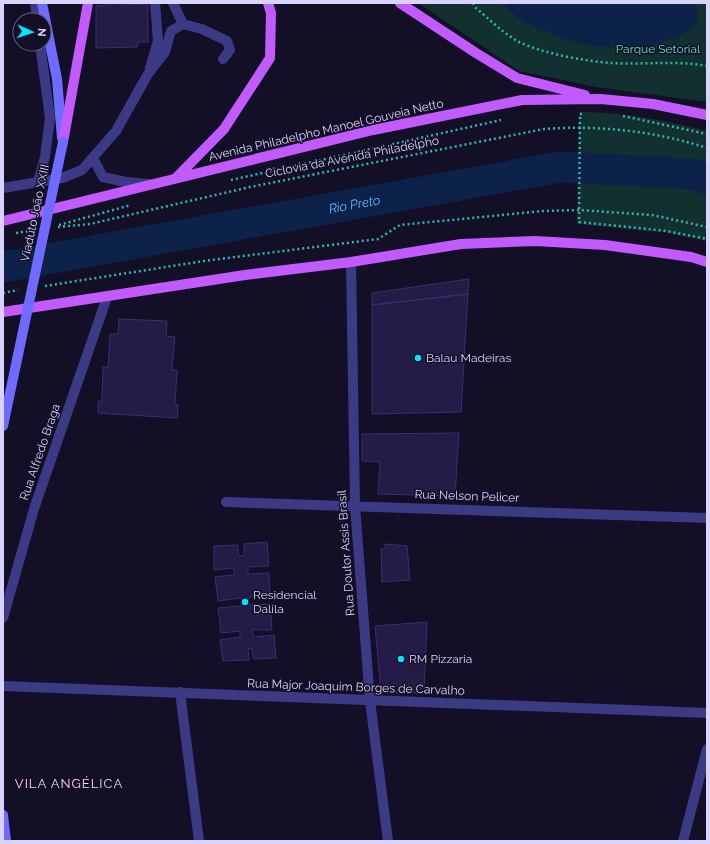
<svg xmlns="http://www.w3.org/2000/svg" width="710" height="844" font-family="Raleway,sans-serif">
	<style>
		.green { fill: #12302f }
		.water { fill: #0c2248 }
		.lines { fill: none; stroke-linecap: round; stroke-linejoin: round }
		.river { stroke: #0c2248; stroke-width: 31 }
		.building { fill: #241b47; stroke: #3b2d73 }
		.path { stroke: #2fb8b0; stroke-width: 2.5; stroke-dasharray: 2 3; stroke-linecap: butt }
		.service { stroke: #3d3a85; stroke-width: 10 }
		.minor { stroke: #3d3a85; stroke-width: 10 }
		.tertiary { stroke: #3d3a85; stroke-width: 10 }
		.secondary { stroke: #6f6bff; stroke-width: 10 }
		.primary { stroke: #c25bff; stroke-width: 10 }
		.secondary-bridge { stroke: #6f6bff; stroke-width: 10 }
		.poi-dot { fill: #00e5ff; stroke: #130f26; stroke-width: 1.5 }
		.labels { text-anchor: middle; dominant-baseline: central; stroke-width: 3; stroke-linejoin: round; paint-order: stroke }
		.park-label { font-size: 12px; fill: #5fe0c0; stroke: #130f26 }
		.street-label { font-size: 12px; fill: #d9d4ff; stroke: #130f26 }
		.poi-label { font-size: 12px; fill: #d9d4ff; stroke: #130f26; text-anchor: start }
		.water-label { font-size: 13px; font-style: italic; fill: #62b6ff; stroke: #130f26 }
		.neighbourhood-label { font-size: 13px; letter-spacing: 1px; fill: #ffd6f0; stroke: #130f26 }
	</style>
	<rect width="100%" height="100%" fill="#130f26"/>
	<path class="green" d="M 418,3 L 707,3 L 707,102 L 596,87 L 519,71 Z
		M 579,112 C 623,112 665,120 707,131 L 707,241 L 667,233 L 577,224 Z"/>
	<path class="water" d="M 501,3 L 692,3 L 697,9 L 697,23 L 685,33 L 653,46 L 597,47 L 564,39 L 522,21 Z"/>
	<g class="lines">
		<path class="river" id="s1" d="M 3,267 L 560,167 L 694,174 L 707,179"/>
	</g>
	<path class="building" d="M 109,3 L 148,5 L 148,42 L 138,42 L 137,47 L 96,48 L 96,6 L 109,5 Z
		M 469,279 L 468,294 L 372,305 L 372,293 Z
		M 468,294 L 461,412 L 372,414 L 372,305 Z
		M 119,319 L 167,321 L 166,336 L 175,337 L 172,370 L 177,370 L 175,404 L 178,405 L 177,418 L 98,413 L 98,401 L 102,401 L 103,367 L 108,367 L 110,334 L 118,334 Z
		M 459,433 L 455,496 L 378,494 L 380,462 L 362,461 L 362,434 Z
		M 267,542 L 269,566 L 248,567 L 248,574 L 269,573 L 270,596 L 249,597 L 249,605 L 270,604 L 272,630 L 252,630 L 254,637 L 274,635 L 276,658 L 254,659 L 251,648 L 248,649 L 249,660 L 223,661 L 220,640 L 240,637 L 240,631 L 221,633 L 218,608 L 242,606 L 241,598 L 218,601 L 215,577 L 234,575 L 234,568 L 214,570 L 214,546 L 238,545 L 238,555 L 244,556 L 244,544 Z
		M 385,544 L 407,546 L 410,580 L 382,582 L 381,549 L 385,548 Z
		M 427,622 L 424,693 L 381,693 L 375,626 Z"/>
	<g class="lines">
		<path class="path" d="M 473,3 L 476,8 C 489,19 504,34 519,42 C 545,54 584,61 612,63 C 644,65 675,60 707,66
			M 582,114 L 580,114 L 579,222 L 667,231 L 707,239
			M 623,116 L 707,134
			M 231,180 L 501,120
			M 59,225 L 131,205
			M 58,227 L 90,224 L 250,187 L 544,129 C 599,125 655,131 707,148
			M 16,233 L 31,231
			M 45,286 L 204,261 L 378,239 L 400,225 L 543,211 L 579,210 L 652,215 L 707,227
			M 3,293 L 18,290"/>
		<path class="service" d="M 183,24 L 202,29 L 227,41 L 230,50 L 223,59
			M 150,68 L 158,41 L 155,3
			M 93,158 L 103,177 L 126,182 L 149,184
			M 3,188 L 62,178 L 82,170 L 116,131 L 148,74 L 165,52 L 171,31 L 183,24 L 173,3"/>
		<path class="minor" d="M 35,3 L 37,20
			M 38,182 L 45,157 L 50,118 L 40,44
			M 351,262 L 355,506 L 370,701 L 388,841
			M 226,502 L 707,518
			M 3,686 L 707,713
			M 180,692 L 199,841
			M 683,841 L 707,749"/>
		<path class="tertiary" d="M 3,618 L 34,509 L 107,297"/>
		<path class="secondary" d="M 42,3 L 57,79 L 62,138
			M 3,815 L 6,841"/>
		<path class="primary" d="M 400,3 L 476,53 L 517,78 L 585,95
			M 63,142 L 88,3
			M 175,179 L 224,129 L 270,58 L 271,13 L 268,3
			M 3,221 L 373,130 L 522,100 L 601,99 L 653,104 L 707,115
			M 3,312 L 245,275 L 351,262 L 461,244 L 535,241 L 605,245 L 691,257 L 707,262"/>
		<path class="secondary-bridge" d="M 3,426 L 63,142"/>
	</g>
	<g class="poi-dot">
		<circle cx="418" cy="358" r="4"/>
		<circle cx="245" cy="602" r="4"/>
		<circle cx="401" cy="659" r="4"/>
	</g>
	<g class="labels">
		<g class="park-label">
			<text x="658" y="49">Parque Setorial</text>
		</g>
		<g class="street-label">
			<text transform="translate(326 130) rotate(-13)">Avenida Philadelpho Manoel Gouveia Netto</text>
			<text transform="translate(352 157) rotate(-11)">Ciclovia da Avenida Philadelpho</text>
			<text transform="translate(35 213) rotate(-78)">Viaduto João XXIII</text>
			<text transform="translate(40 452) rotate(-71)">Rua Alfredo Braga</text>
			<text transform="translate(467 496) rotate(2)">Rua Nelson Pelicer</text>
			<text transform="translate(346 553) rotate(-94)">Rua Doutor Assis Brasil</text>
			<text transform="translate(356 687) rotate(2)">Rua Major Joaquim Borges de Carvalho</text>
		</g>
		<g class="poi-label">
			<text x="426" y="358">Balau Madeiras</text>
			<text x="253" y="595">Residencial<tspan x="253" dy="14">Dalila</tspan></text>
			<text x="409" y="659">RM Pizzaria</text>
		</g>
		<g class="water-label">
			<text stroke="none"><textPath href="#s1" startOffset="357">Rio Preto</textPath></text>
		</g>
		<g class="neighbourhood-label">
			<text x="69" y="783">VILA ANGÉLICA</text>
		</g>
	</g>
	<rect width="710" height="844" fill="none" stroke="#d9d4ff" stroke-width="8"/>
	<g transform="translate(32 32) rotate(93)"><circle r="19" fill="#130f26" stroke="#625e7d"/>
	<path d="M0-3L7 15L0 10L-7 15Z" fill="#00e5ff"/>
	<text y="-6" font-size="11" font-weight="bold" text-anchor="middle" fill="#d9d4ff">N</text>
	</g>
</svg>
